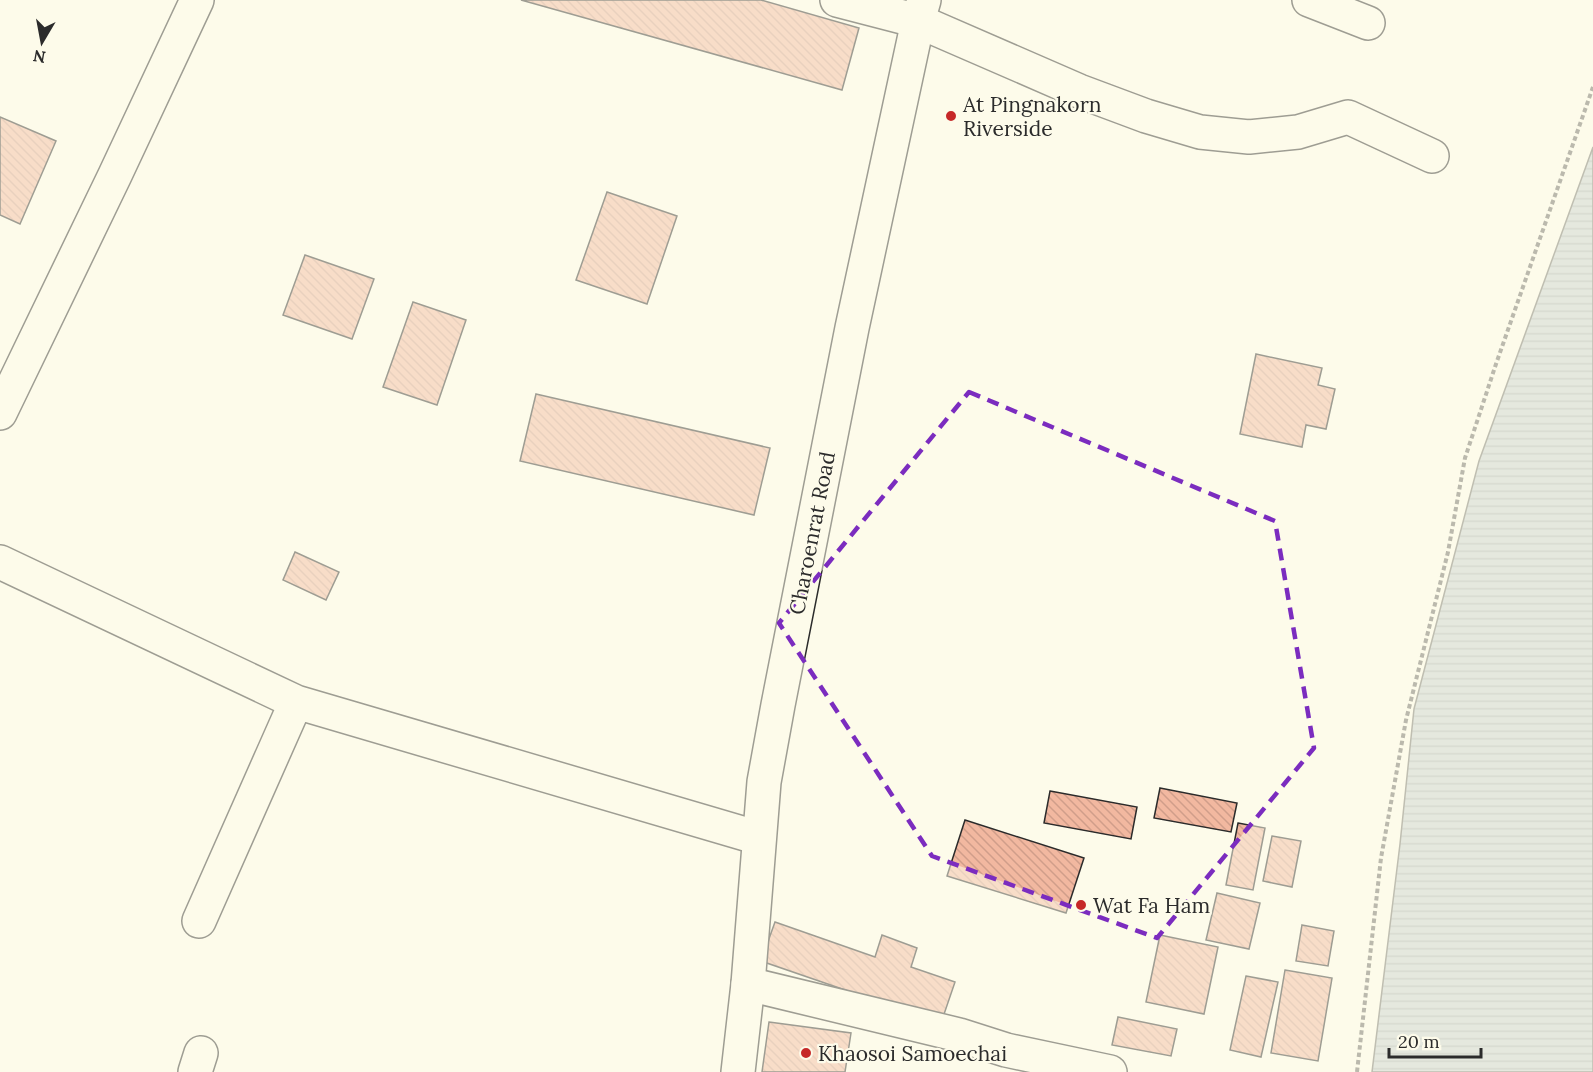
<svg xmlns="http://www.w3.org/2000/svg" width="1593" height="1072" font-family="Lora,serif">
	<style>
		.water { fill: url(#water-rules); stroke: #74746e; stroke-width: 1.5 }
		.building { fill: url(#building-back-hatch); stroke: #2b2b2b; stroke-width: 1.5 }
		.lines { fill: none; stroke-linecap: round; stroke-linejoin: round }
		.minor-casing { stroke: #2b2b2b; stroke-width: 36 }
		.major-casing { stroke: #2b2b2b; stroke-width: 36 }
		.path { stroke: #6a6964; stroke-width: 4; stroke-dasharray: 4.5 3; stroke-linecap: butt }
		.minor { stroke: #fdfbea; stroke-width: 33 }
		.major { stroke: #fdfbea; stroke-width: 33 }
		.marked { fill: none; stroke: #7b2cbf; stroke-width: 4.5; stroke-dasharray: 12 8; stroke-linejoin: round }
		.poi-dot { fill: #c62828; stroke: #fdfbea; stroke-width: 2 }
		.labels { text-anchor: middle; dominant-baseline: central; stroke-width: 4.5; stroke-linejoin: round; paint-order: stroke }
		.poi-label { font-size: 21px; fill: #2b2b2b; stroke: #fdfbea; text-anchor: start }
		.street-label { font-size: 21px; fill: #2b2b2b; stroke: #fdfbea }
	</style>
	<defs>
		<pattern id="water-rules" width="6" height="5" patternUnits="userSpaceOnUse" patternTransform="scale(1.5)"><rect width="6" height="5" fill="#c7d0d0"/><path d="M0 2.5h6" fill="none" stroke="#abb3b3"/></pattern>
		<pattern id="building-back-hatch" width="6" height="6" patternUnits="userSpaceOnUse" patternTransform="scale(1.5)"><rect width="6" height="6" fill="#f2b8a0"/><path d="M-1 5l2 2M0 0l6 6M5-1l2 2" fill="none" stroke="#d09e8a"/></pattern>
	</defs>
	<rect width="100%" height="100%" fill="#fdfbea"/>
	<path class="water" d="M 1593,147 L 1593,1072 L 1372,1072 L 1400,844 L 1414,709 L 1479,461 Z"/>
	<path class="building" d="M 521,0 L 761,0 L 859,28 L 842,90 Z
		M 0,117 L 56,141 L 20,224 L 0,215 Z
		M 607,192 L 677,216 L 647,304 L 576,280 Z
		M 305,255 L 374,279 L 352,339 L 283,315 Z
		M 413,302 L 466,320 L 437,405 L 383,387 Z
		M 1256,354 L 1322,368 L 1318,385 L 1335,389 L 1326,429 L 1306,425 L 1302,447 L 1240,434 Z
		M 536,394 L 770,448 L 754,515 L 520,461 Z
		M 295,552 L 339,572 L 326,600 L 283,580 Z
		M 1160,788 L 1237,803 L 1231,832 L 1154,818 Z
		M 1050,791 L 1137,807 L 1131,839 L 1044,823 Z
		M 965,820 L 1084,858 L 1066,913 L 947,876 Z
		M 1238,823 L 1265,828 L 1253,890 L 1226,885 Z
		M 1272,836 L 1301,841 L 1292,887 L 1263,881 Z
		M 1217,893 L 1260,903 L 1249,949 L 1206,940 Z
		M 775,922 L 875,957 L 882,935 L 917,948 L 911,967 L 955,982 L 941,1023 L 761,961 Z
		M 1302,925 L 1334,931 L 1328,966 L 1296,961 Z
		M 1160,935 L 1218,947 L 1204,1014 L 1146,1002 Z
		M 1285,970 L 1332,978 L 1318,1061 L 1271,1053 Z
		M 1246,976 L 1278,982 L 1261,1057 L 1230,1050 Z
		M 1118,1017 L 1177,1029 L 1171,1056 L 1112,1045 Z
		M 769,1022 L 851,1033 L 845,1072 L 762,1072 Z"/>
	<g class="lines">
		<defs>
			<path id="minor" d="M 837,0 L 918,21 L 1079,91 L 1146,116 L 1200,132 L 1249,137 L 1298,132 L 1348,117 L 1432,156
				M 1309,0 L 1368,23
				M 0,413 L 115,175 L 197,0
				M 0,562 L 296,702 L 759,838
				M 199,921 L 296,702
				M 748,984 L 959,1035 L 1006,1050 L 1110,1072
				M 195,1072 L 201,1053"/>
			<path id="major" d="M 738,1072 L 748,984 L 764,782 L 778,705 L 852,328 L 918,21 L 924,0"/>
		</defs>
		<use href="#minor" class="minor-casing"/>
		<use href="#major" class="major-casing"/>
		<path class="path" d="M 1357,1072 L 1381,858 L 1406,720 L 1448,552 L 1465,458 L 1496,364 L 1593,87"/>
		<use href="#minor" class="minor"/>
		<use href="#major" class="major"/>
	</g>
	<path d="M0 0H1593V1072H0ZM 969,392 L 1275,521 L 1314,748 L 1157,938 L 932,856 L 779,623 Z" fill="#fdfbea" fill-opacity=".55" fill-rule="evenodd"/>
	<path class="marked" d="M 969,392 L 1275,521 L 1314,748 L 1157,938 L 932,856 L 779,623 Z"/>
	<g class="poi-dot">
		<circle cx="951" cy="116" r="6"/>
		<circle cx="1081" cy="905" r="6"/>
		<circle cx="806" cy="1053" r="6"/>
	</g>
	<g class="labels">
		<g class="poi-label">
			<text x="963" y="104">At Pingnakorn<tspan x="963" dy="24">Riverside</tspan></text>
			<text x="1093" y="905">Wat Fa Ham</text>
			<text x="818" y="1053">Khaosoi Samoechai</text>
		</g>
		<g class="street-label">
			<text transform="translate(812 533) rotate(-79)">Charoenrat Road</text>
		</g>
	</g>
	<g transform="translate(42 42) rotate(190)" stroke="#fdfbea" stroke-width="4.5" paint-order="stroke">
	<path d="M0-4.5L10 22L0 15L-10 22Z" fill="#2b2b2b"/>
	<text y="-9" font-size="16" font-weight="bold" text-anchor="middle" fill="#2b2b2b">N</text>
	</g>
	<path d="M1389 1048v9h92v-9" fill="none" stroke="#2b2b2b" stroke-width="3"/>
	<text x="1398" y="1048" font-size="18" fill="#2b2b2b" stroke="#fdfbea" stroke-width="4.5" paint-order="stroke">20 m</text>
</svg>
